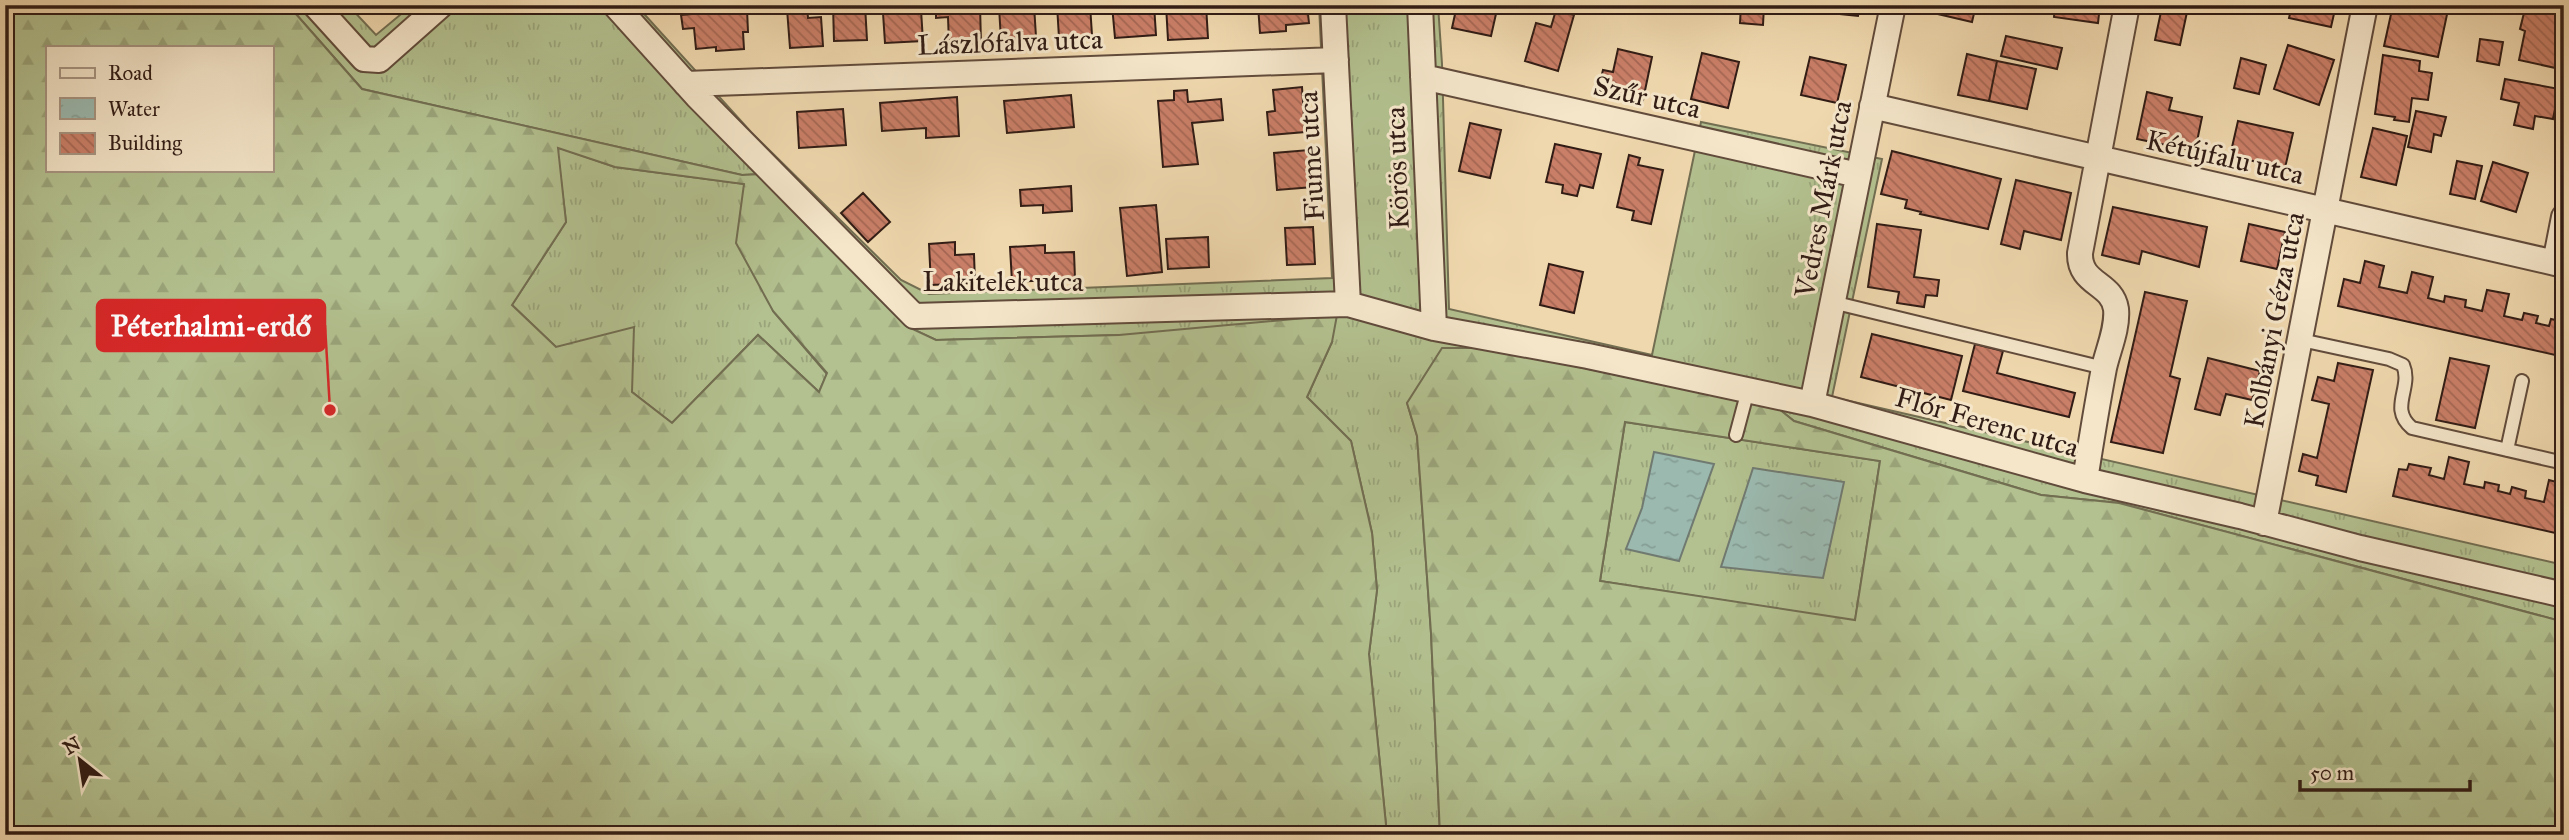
<svg xmlns="http://www.w3.org/2000/svg" width="2569" height="840" font-family="'IM FELL Great Primer',serif">
	<style>
		.grass { fill: url(#grass-tufts); stroke: #726e52; stroke-width: 2 }
		.forest { fill: url(#forest-firs); stroke: #726e52; stroke-width: 2; fill-rule: evenodd }
		.water { fill: url(#water-ripples); stroke: #717a71; stroke-width: 2 }
		.building { fill: url(#building-back-hatch); stroke: #311c15; stroke-width: 2 }
		.lines { fill: none; stroke-linecap: round; stroke-linejoin: round }
		.lane-casing { stroke: #614b3b; stroke-width: 16 }
		.street-casing { stroke: #614b3b; stroke-width: 28 }
		.lane { stroke: #f5e6ca; stroke-width: 12 }
		.street { stroke: #f5e6ca; stroke-width: 24 }
		.labels { text-anchor: middle; dominant-baseline: central; stroke-width: 6; stroke-linejoin: round; paint-order: stroke }
		.street-label { font-size: 28px; fill: #311c15; stroke: #f5e6ca }
		.leader { fill: none; stroke: #d62828; stroke-width: 2.5 }
		.callout-dot { fill: #d62828; stroke: #f5e6ca; stroke-width: 2.5 }
		.callout { fill: #d62828; stroke: #d62828; stroke-width: 2.5 }
		.callout-label { font-size: 30px; text-anchor: middle; font-weight: bold; fill: #fff }
	</style>
	<defs>
		<pattern id="grass-tufts" width="24" height="20" patternUnits="userSpaceOnUse" patternTransform="scale(1.75)"><rect width="24" height="20" fill="#b3c08f"/><path d="M3 7l-1-3M5 7V3M7 7l1-3M15 17l-1-3M17 17v-4M19 17l1-3" fill="none" stroke="#9aa47a"/></pattern>
		<pattern id="forest-firs" width="22" height="20" patternUnits="userSpaceOnUse" patternTransform="scale(1.75)"><rect width="22" height="20" fill="#b3c08f"/><path d="M5 1l3.5 6h-7zM16 11l3.5 6h-7z" fill="#9aa47a"/></pattern>
		<pattern id="water-ripples" width="26" height="14" patternUnits="userSpaceOnUse" patternTransform="scale(1.75)"><rect width="26" height="14" fill="#9bb9af"/><path d="M2 4q2-2 4 0t4 0M15 11q2-2 4 0t4 0" fill="none" stroke="#869e96"/></pattern>
		<pattern id="building-back-hatch" width="6" height="6" patternUnits="userSpaceOnUse" patternTransform="scale(1.75)"><rect width="6" height="6" fill="#ca7f68"/><path d="M-1 5l2 2M0 0l6 6M5-1l2 2" fill="none" stroke="#a56754"/></pattern>
	</defs>
	<rect width="100%" height="100%" fill="#f0d8ae"/>
	<filter id="stains"><feTurbulence type="fractalNoise" baseFrequency=".00286" numOctaves="4"/><feColorMatrix values="0 0 0 0 .2 0 0 0 0 .09 0 0 0 0 .02 0 0 0 .5 -.17"/></filter>
	<radialGradient id="worn" r=".72"><stop offset=".6" stop-color="#630" stop-opacity="0"/><stop offset="1" stop-color="#630" stop-opacity=".3"/></radialGradient>
	<path class="grass" d="M 288,5 L 348,5 L 376,35 L 412,5 L 636,5 L 751,132 L 901,280 L 929,294 L 1332,278 L 1319,5 L 1438,5 L 1442,64 L 1449,309 L 1652,355 L 1701,122 L 1882,159 L 1832,397 L 2564,565 L 2564,622 L 2119,503 L 2041,495 L 1794,421 L 1779,409 L 1489,348 L 1407,403 L 1417,436 L 1431,633 L 1440,835 L 1387,835 L 1369,654 L 1377,590 L 1372,533 L 1351,441 L 1307,397 L 1332,342 L 1119,335 L 936,340 L 906,326 L 762,174 L 742,175 L 362,89 Z
		M 557,147 L 615,167 L 744,184 L 773,311 L 827,374 L 819,392 L 758,335 L 672,423 L 632,392 L 556,347 L 512,305 L 566,222 Z
		M 1625,422 L 1880,461 L 1855,621 L 1600,581 Z"/>
	<path class="forest" d="M 5,5 L 288,5 L 362,89 L 742,175 L 762,174 L 906,326 L 936,340 L 1119,335 L 1337,315 L 1332,342 L 1307,397 L 1351,441 L 1372,533 L 1377,590 L 1369,654 L 1387,835 L 5,835 ZM 47,47 L 271,47 L 271,170 L 47,170 ZM 558,148 L 615,167 L 744,184 L 736,243 L 773,311 L 827,373 L 819,392 L 758,335 L 672,423 L 632,392 L 634,327 L 556,347 L 512,305 L 566,222 Z
		M 1442,348 L 1489,348 L 1779,409 L 1794,421 L 2041,495 L 2119,503 L 2564,622 L 2564,835 L 1440,835 L 1431,633 L 1417,436 L 1407,403 ZM 1625,422 L 1880,461 L 1855,620 L 1600,581 Z"/>
	<path class="water" d="M 1654,452 L 1714,464 L 1679,561 L 1626,549 L 1642,508 Z
		M 1753,468 L 1844,482 L 1823,578 L 1721,567 Z"/>
	<path class="building" d="M 833,5 L 865,5 L 867,40 L 834,41 Z
		M 936,5 L 980,5 L 981,43 L 949,44 L 948,17 L 936,18 Z
		M 1034,5 L 1036,37 L 1001,40 L 999,7 Z
		M 1057,5 L 1090,5 L 1092,35 L 1059,38 Z
		M 1112,5 L 1154,5 L 1156,35 L 1115,38 Z
		M 1166,5 L 1206,5 L 1208,38 L 1168,40 Z
		M 1258,5 L 1307,5 L 1309,23 L 1286,25 L 1286,31 L 1260,33 Z
		M 1457,5 L 1498,5 L 1491,36 L 1452,28 Z
		M 1741,5 L 1772,5 L 1764,6 L 1763,25 L 1740,23 Z
		M 1822,5 L 1860,5 L 1858,16 L 1821,12 Z
		M 1931,5 L 1976,5 L 1972,22 L 1929,12 Z
		M 2055,5 L 2100,5 L 2098,23 L 2054,17 Z
		M 2292,5 L 2336,5 L 2331,27 L 2289,18 Z
		M 2393,5 L 2449,5 L 2438,57 L 2384,46 Z
		M 2526,5 L 2564,13 L 2564,54 L 2560,69 L 2519,60 L 2525,31 L 2520,29 Z
		M 807,7 L 808,18 L 821,17 L 823,46 L 790,48 L 787,9 Z
		M 2162,7 L 2187,12 L 2180,45 L 2155,40 Z
		M 747,9 L 748,32 L 743,32 L 744,49 L 716,51 L 716,47 L 696,49 L 694,28 L 683,29 L 681,15 Z
		M 921,10 L 923,41 L 885,43 L 883,13 Z
		M 1556,10 L 1574,15 L 1558,71 L 1525,61 L 1536,23 L 1551,27 Z
		M 2006,36 L 2062,48 L 2057,69 L 2001,56 Z
		M 2480,39 L 2503,42 L 2499,65 L 2477,61 Z
		M 2288,45 L 2334,60 L 2319,105 L 2274,89 Z
		M 1618,49 L 1652,57 L 1643,100 L 1598,90 L 1603,70 L 1613,72 Z
		M 1702,53 L 1739,62 L 1728,108 L 1691,99 Z
		M 1967,54 L 1997,61 L 1989,101 L 1958,95 Z
		M 2383,55 L 2420,61 L 2419,71 L 2432,73 L 2428,100 L 2412,98 L 2409,122 L 2394,120 L 2395,117 L 2375,114 Z
		M 1810,57 L 1846,65 L 1837,103 L 1801,95 Z
		M 2241,58 L 2266,65 L 2259,94 L 2234,88 Z
		M 1997,61 L 2036,69 L 2027,109 L 1989,101 Z
		M 2505,79 L 2559,89 L 2553,119 L 2535,116 L 2533,129 L 2514,125 L 2519,103 L 2501,99 Z
		M 1302,87 L 1305,132 L 1269,135 L 1267,112 L 1275,111 L 1273,90 Z
		M 1187,90 L 1188,102 L 1221,99 L 1223,120 L 1192,123 L 1198,164 L 1163,167 L 1158,101 L 1174,100 L 1174,91 Z
		M 2147,92 L 2172,98 L 2169,110 L 2202,117 L 2195,151 L 2137,139 Z
		M 1071,95 L 1074,127 L 1007,133 L 1004,101 Z
		M 957,97 L 959,136 L 926,138 L 926,128 L 882,131 L 880,103 Z
		M 843,109 L 846,145 L 799,148 L 797,112 Z
		M 2416,111 L 2446,117 L 2441,136 L 2434,134 L 2431,152 L 2408,147 Z
		M 2238,121 L 2293,133 L 2285,168 L 2230,156 Z
		M 1470,123 L 1501,130 L 1490,178 L 1459,171 Z
		M 2373,128 L 2407,136 L 2396,185 L 2361,177 Z
		M 1555,144 L 1601,154 L 1593,188 L 1580,185 L 1577,196 L 1562,193 L 1563,185 L 1546,182 Z
		M 1309,150 L 1313,187 L 1277,190 L 1274,153 Z
		M 1892,151 L 2001,179 L 1988,229 L 1920,214 L 1921,212 L 1905,208 L 1907,200 L 1881,194 Z
		M 1629,155 L 1640,158 L 1638,165 L 1663,170 L 1651,224 L 1632,220 L 1634,211 L 1617,207 Z
		M 2457,161 L 2482,166 L 2475,199 L 2450,194 Z
		M 2493,162 L 2528,173 L 2516,212 L 2481,201 Z
		M 2016,180 L 2071,193 L 2061,240 L 2024,231 L 2020,249 L 2001,244 Z
		M 1071,186 L 1072,211 L 1043,213 L 1043,205 L 1021,206 L 1020,190 Z
		M 863,193 L 890,222 L 868,242 L 841,213 Z
		M 1156,205 L 1162,272 L 1127,276 L 1120,208 Z
		M 2113,207 L 2207,227 L 2199,267 L 2142,251 L 2139,264 L 2102,255 Z
		M 1877,224 L 1921,230 L 1914,277 L 1939,280 L 1937,296 L 1926,295 L 1924,307 L 1897,303 L 1899,292 L 1868,287 Z
		M 2249,224 L 2285,232 L 2277,269 L 2241,261 Z
		M 1313,227 L 1315,264 L 1287,265 L 1285,228 Z
		M 1208,237 L 1209,267 L 1168,269 L 1166,239 Z
		M 955,242 L 955,255 L 974,254 L 975,283 L 931,285 L 929,244 Z
		M 1045,245 L 1045,253 L 1074,252 L 1075,279 L 1012,282 L 1010,247 Z
		M 2365,261 L 2384,266 L 2379,287 L 2407,293 L 2412,272 L 2433,277 L 2428,298 L 2444,302 L 2445,296 L 2466,300 L 2465,307 L 2482,311 L 2487,290 L 2509,294 L 2504,316 L 2522,320 L 2524,313 L 2538,316 L 2536,323 L 2549,326 L 2551,319 L 2564,322 L 2564,357 L 2338,306 L 2344,279 L 2360,283 Z
		M 1549,264 L 1583,272 L 1574,313 L 1540,305 Z
		M 2145,292 L 2187,301 L 2170,376 L 2180,379 L 2163,453 L 2111,442 Z
		M 1872,334 L 1962,356 L 1951,400 L 1861,377 Z
		M 1975,344 L 2003,351 L 1997,373 L 2075,393 L 2069,417 L 1963,391 Z
		M 2208,358 L 2260,371 L 2252,400 L 2226,394 L 2220,415 L 2195,409 Z
		M 2450,358 L 2489,366 L 2475,428 L 2436,420 Z
		M 2338,363 L 2373,370 L 2346,492 L 2316,485 L 2318,476 L 2299,471 L 2303,454 L 2317,458 L 2329,404 L 2312,400 L 2318,377 L 2334,381 Z
		M 2449,457 L 2469,462 L 2464,484 L 2484,488 L 2485,482 L 2499,485 L 2498,491 L 2510,494 L 2512,487 L 2526,491 L 2525,498 L 2544,502 L 2549,480 L 2564,484 L 2564,535 L 2393,496 L 2399,469 L 2407,470 L 2409,464 L 2431,468 L 2429,475 L 2444,479 Z"/>
	<g class="lines">
		<defs>
			<path id="lane" d="M 1832,302 L 2104,368
				M 2301,340 L 2389,359 L 2403,365 C 2413,388 2388,408 2412,428 L 2564,463
				M 1736,435 L 1748,390
				M 2507,450 L 2522,381"/>
			<path id="street" d="M 315,5 L 364,59 L 379,60 L 441,5
				M 615,5 L 697,96 L 914,316 L 1348,304 L 1434,328 L 1588,356 L 1812,404 L 2085,480 L 2240,516 L 2360,548 L 2564,595
				M 1333,5 L 1348,304
				M 1420,5 L 1434,328
				M 1423,77 L 1858,175
				M 686,84 L 1336,60
				M 1872,106 L 2564,265
				M 2555,263 L 2564,217
				M 1812,404 L 1893,5
				M 2085,480 C 2091,442 2097,405 2104,368 C 2108,350 2118,328 2116,309 C 2112,282 2079,285 2080,253 L 2127,5
				M 2264,523 L 2365,5"/>
		</defs>
		<use href="#lane" class="lane-casing"/>
		<use href="#street" class="street-casing"/>
		<use href="#lane" class="lane"/>
		<use href="#street" class="street"/>
	</g>
	<g class="labels">
		<g class="street-label">
			<text transform="translate(1010 42) rotate(-2)">Lászlófalva utca</text>
			<text transform="translate(1647 97) rotate(13)">Szűr utca</text>
			<text transform="translate(1311 156) rotate(-93)">Fiume utca</text>
			<text transform="translate(2225 157) rotate(13)">Kétújfalu utca</text>
			<text transform="translate(1397 168) rotate(-92)">Körös utca</text>
			<text transform="translate(1823 199) rotate(-79)">Vedres Márk utca</text>
			<text x="1003" y="281">Lakitelek utca</text>
			<text transform="translate(2274 320) rotate(-79)">Kolbányi Géza utca</text>
			<text transform="translate(1987 422) rotate(16)">Flór Ferenc utca</text>
		</g>
	</g>
	<path class="leader" d="M330 410L325 325"/>
	<circle class="callout-dot" cx="330" cy="410" r="7"/>
	<rect class="callout" x="97" y="300" width="228" height="51" rx="7"/>
	<g class="callout-label">
		<text x="211" y="336">Péterhalmi-erdő</text>
	</g>
	<rect width="2569" height="840" fill="none" stroke="#f0d8ae" stroke-width="28"/>
	<rect x="7" y="7" width="2555" height="826" fill="none" stroke="#311c15" stroke-width="3.5"/>
	<rect x="14" y="14" width="2541" height="812" fill="none" stroke="#311c15" stroke-width="2"/>
	<rect x="46" y="46" width="228" height="126" fill="#f5e6ca" stroke="#a79582" stroke-width="2"/>
	<rect x="60" y="68" width="35" height="10" fill="#f5e6ca" stroke="#a79582" stroke-width="2"/>
	<text x="108" y="80" font-size="21" fill="#311c15">Road</text>
	<rect x="60" y="98" width="35" height="21" fill="url(#water-ripples)" stroke="#a79582" stroke-width="2"/>
	<text x="108" y="116" font-size="21" fill="#311c15">Water</text>
	<rect x="60" y="133" width="35" height="21" fill="url(#building-back-hatch)" stroke="#a79582" stroke-width="2"/>
	<text x="108" y="150" font-size="21" fill="#311c15">Building</text>
	<g transform="translate(80 760) rotate(330)" stroke="#f5e6ca" stroke-width="5" paint-order="stroke">
	<path d="M0-5L12 26L0 18L-12 26Z" fill="#311c15"/>
	<text y="-10" font-size="19" font-weight="bold" text-anchor="middle" fill="#311c15">N</text>
	</g>
	<path d="M2300 780v10h170v-10" fill="none" stroke="#311c15" stroke-width="3.5"/>
	<text x="2310" y="780" font-size="21" fill="#311c15" stroke="#f5e6ca" stroke-width="5" paint-order="stroke">50 m</text>
	<rect width="100%" height="100%" filter="url(#stains)"/>
	<rect width="100%" height="100%" fill="url(#worn)"/>
</svg>
